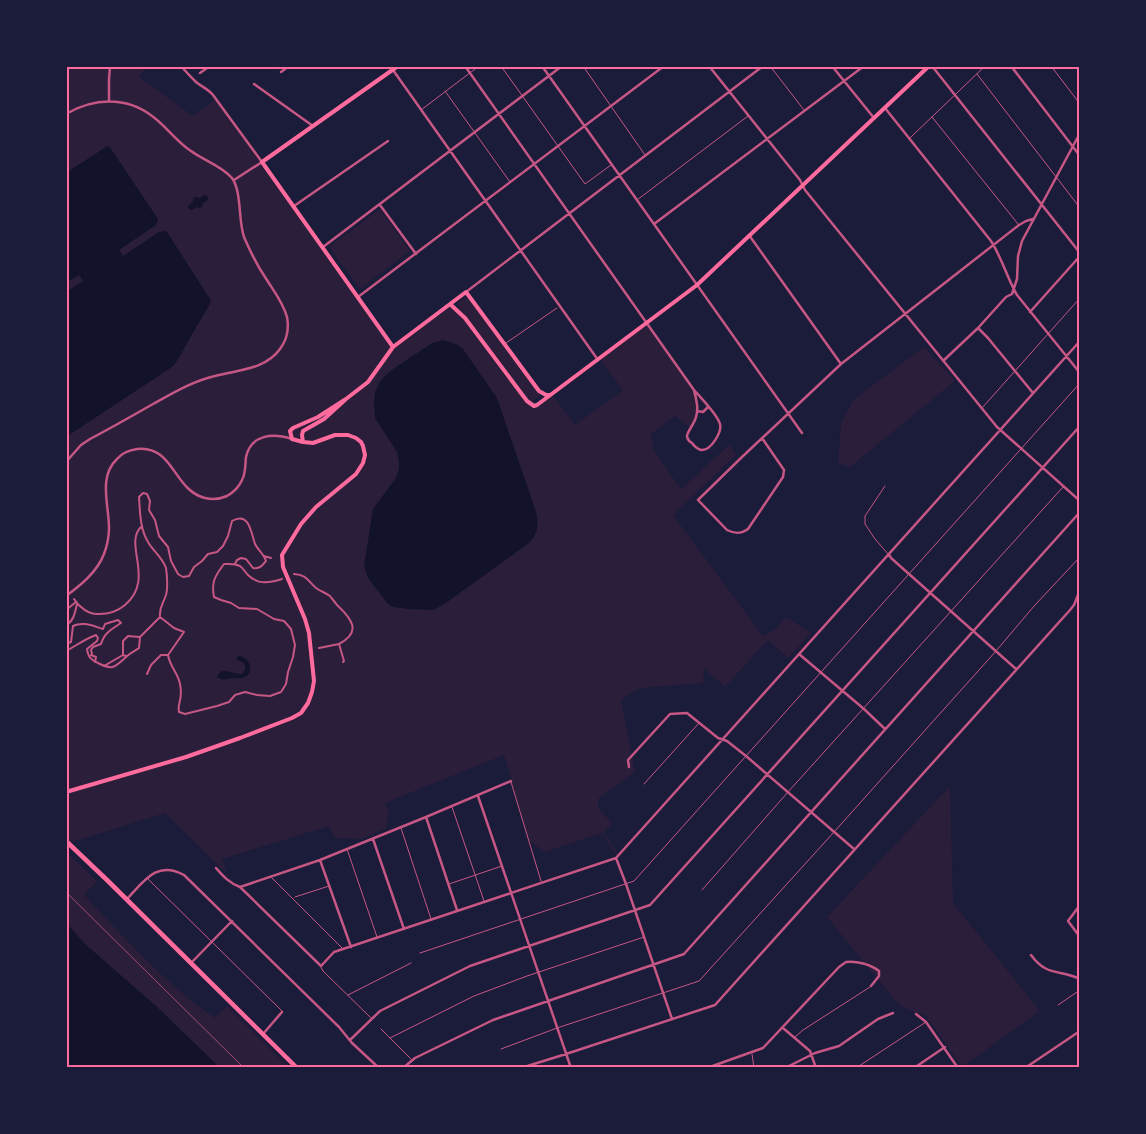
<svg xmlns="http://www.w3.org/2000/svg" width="1146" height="1134" font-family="'DM Sans',sans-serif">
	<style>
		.green { fill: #2a1e3b }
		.water { fill: #12122b }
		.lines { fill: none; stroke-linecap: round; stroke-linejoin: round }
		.service { stroke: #c65784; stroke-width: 1 }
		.pedestrian { stroke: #c65784; stroke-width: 2 }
		.minor { stroke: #c65784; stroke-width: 2.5 }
		.secondary { stroke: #ff6b9d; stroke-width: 4 }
		.trunk { stroke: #ff6b9d; stroke-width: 4.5 }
		.rail { stroke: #a44b75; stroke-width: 1 }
		.neatline { fill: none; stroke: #ff6b9d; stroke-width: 2 }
	</style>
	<rect width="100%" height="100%" fill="#1b1b3a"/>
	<path class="green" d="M 66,66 L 147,66 L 139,77 L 193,116 L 216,99 L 393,347 L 450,304 L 465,318 L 520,390 L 534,406 L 552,394 L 575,425 L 623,390 L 599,358 L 647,323 L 694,390 L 697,411 L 691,428 L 675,416 L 651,434 L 654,451 L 681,489 L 729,445 L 736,455 L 673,515 L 763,636 L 776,629 L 786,617 L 811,633 L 788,658 L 768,640 L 725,687 L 704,668 L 703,683 L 640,688 L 621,700 L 635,772 L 598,799 L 598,808 L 612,823 L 604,833 L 619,855 L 617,857 L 602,833 L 545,852 L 528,840 L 511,781 L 512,780 L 504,755 L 385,803 L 389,813 L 386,829 L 361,839 L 335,838 L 329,826 L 222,859 L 227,874 L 165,813 L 66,844 Z
		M 380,209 L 410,251 L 360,289 L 329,247 Z
		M 465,297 L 468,298 L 538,391 L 540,396 L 532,402 L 527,397 L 458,306 L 458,303 Z
		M 924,347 L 955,381 L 850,467 L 838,463 L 841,423 L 853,400 Z
		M 950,786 L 953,903 L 1040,1011 L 962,1067 L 926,1016 L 900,1006 L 827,917 Z
		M 66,852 L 97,881 L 84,895 C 125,938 165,984 215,1018 L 227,1006 L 289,1068 L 220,1068 L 157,1007 L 86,945 L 66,923 Z"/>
	<path class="water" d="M 109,146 L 158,219 L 156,225 L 119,250 L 123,256 L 159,232 L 165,231 L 167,232 L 210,299 L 211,302 L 175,364 L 172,367 L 66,437 L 66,292 L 83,281 L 79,275 L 66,283 L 66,173 L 106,147 Z
		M 204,195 L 207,196 L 208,198 L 207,201 L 203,203 L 202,207 L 199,208 L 196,207 L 192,210 L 189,209 L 188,208 L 189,205 L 193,202 L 194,197 L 196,197 L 200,198 Z
		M 443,340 L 456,344 L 463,349 L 497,398 L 536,512 C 539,525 538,533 529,543 L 443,605 L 433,610 L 408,609 L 393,607 L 388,604 L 368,578 L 364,566 L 373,509 L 396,478 L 399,469 L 399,462 L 397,452 L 375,418 L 374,402 L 375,392 L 379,383 L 384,377 L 393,369 L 432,343 Z
		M 239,656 C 249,657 256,671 245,677 C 242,679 237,678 233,678 C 226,679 223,681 217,677 C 222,665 233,675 242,674 C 245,671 246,667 244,663 L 237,660 L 237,657 Z
		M 66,923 L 86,945 L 157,1007 L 220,1068 L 66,1068 Z"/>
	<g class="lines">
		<path class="service" d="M 501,66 L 585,184 L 611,165
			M 583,66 L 645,155
			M 770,66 L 804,110
			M 1051,66 L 1080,104
			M 977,74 L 1080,208
			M 445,91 L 510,182
			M 421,110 L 479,66
			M 932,117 L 1018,224
			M 910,138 L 985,66
			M 637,200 L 748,116
			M 506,343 L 557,308
			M 982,408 L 1080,298
			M 885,486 L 865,516 L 865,524 L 875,539 L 888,554
			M 511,782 L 541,881
			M 644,784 L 699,723
			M 452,807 L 484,901
			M 401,828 L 431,919
			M 347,849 L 377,937
			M 271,877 L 342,948
			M 148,879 L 282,1011
			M 449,884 L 502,866
			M 702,890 L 788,792 L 1063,487
			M 295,897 L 329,886
			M 420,953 L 634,881 L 1080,383
			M 321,967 L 323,971 L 371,1018
			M 348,995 L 411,963
			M 1058,1005 L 1080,990
			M 381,1029 L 411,1059
			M 795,1037 L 803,1030 L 870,987
			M 390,1038 L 474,996 L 527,976 L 644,937
			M 501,1049 L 557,1028 L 699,981 L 834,832 L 996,651 L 1035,605 L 1080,557
			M 752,1054 L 754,1068
			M 856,1068 L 926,1022"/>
		<path class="pedestrian" d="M 264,556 L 271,558
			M 235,564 L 237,560 L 241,558 L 246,559 L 253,568 C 260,569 262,566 266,561 C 264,554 258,550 255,544 C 251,532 249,511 232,521 L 228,536 L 223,546 L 217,552 L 208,554 L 202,561 L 194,567 L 189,576 L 183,577 L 178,574 L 171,561 L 168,547 L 159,536 L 155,520 L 149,510 L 150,501 L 147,494 L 143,493 L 139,497 C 140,512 140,529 148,542 C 153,551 162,557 166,568 C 167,574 168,589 166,595 C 163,604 159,607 160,617 L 174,628 L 184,632 L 168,655 C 170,667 178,673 180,684 C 181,689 181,696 180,700 C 179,705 178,707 179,712 L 185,714 L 217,706 L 229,702 L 235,695 L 245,692 L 257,695 L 270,696 L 281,692 L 286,684 L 288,672 L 293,657 L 295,645 L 291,629 L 284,621 L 274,619 L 257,609 L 239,608 L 231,603 L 221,600 L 214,597 C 211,582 215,576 224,564 C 229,564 234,563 240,566 C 243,568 245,572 248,575 C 258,585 269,583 282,579
			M 294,574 C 307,575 307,580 316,588 C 320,591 326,593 330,596 C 332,599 335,602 337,605 C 352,619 362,632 339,644 L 344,661 L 343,662
			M 74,599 C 79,607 89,615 99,614 C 108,614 118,611 125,605 C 156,579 122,543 142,526
			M 66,610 L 76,602
			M 66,625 C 74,621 75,612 77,604
			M 66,644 L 71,642 L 73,626 C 83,621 93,626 103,629 L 105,624 L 118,620 L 121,623 C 112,629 104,633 101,644 L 93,647 L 91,650 L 92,654
			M 319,648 L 339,644
			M 66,649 L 68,650 C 77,645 87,638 96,635 L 98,638 L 97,641 L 87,649 C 88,657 91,660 98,663 C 113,671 115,667 126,657 C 130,653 135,651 139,648 L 140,637
			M 91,655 L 96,657 L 95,662
			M 126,656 L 123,655 L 123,641 L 128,636 L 140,637 L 160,617
			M 104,666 L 123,655
			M 147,674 L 151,665 L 161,655 L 168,655"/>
		<path class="minor" d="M 181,66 C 186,72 191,77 196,82 C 202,87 208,89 213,95 L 262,162 L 234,180
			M 465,66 L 694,390 C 696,399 699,408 696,417 C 695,423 686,433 687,437 C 688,440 690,442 692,443 C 694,446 698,449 701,450 C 711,451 722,432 720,424 C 717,414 701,398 694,390
			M 542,66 L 802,433
			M 709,66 L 800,180 L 805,190 L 997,427 L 1080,501
			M 832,66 L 874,118
			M 932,66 L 1080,253
			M 1011,66 L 1080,156
			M 393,70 L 598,360
			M 281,72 L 289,66
			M 200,73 L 210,66
			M 254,84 L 313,126
			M 109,101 L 109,79 L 110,66
			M 885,108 L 991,241 C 1002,258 1007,278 1017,295 L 1080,373
			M 66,114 C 93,98 126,96 152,116 C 166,126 176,141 191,151 C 203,160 222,166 232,178 C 242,192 238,220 244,237 C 250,251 257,265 265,277 C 273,290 283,302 287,317 C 289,328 287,340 280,349 C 265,370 237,370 215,376 C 193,381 173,393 153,404 C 132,416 111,428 90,439 L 81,445 L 66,462
			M 380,205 L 416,254
			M 294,206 L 388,141
			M 654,224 L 864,66
			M 749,235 L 841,364
			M 323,247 L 562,66
			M 466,292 L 763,66
			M 358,297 L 664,66
			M 1030,312 L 1080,256
			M 978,328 L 988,338 L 1033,393
			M 943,361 L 978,328 L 1006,297 L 1012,294 L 1017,279 L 1018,256 L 1022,241 L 1080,133
			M 697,411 L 703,412 L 708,407
			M 762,438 L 784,470 L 783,477 L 748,529 C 741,534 735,534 727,530 L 698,500 L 699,499 L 742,457 L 841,364 L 1019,225 L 1026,221 L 1033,219
			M 889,554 L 891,558 L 1016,669
			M 66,596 C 81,585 97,572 104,554 C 107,546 109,536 109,528 C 109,505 98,477 117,459 C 122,453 130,450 137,449 C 174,445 173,490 205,498 C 212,500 220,499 227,496 C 234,492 239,487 242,480 C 246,473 245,465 246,457 C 251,434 273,433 292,439
			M 799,654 L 864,709 L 885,729
			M 629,767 L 628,760 L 670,714 L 687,713 L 718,738 L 727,741 L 746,756 L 854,849
			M 478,796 L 571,1068
			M 426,817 L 457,910
			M 373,839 L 404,929
			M 616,858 L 626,884 L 672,1019
			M 320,860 L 351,947
			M 216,868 C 223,876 229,883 240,887 L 321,966 L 334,952 L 616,858 L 1080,341
			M 240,887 L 320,860 L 426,817 L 511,781
			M 127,899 C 144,881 157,860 184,875 L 339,1027 L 352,1043 L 379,1068
			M 1080,905 L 1068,921 L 1080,937
			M 1031,955 C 1047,977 1059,969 1080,979
			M 191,963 L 232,921
			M 916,1014 L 926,1022 L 958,1068
			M 783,1028 L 810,1051 L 816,1068
			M 263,1034 L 282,1012
			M 350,1040 L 380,1011 L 470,966 L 650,905 L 1080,426
			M 403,1068 L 415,1058 L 493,1020 L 684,954 L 1080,512
			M 521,1068 L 566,1054 L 715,1005 L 1070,610 L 1074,605 L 1080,590
			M 707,1068 L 763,1048 L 839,967 L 846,962 C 857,961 870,964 879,971 L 879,976 L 871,986
			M 785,1068 L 815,1053 L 839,1046 L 878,1019 L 893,1013
			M 914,1068 L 945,1047
			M 1025,1068 L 1080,1031"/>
		<path class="secondary" d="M 450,304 L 465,318 L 527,401 L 534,406 L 537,405 L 697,285 L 929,66
			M 393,347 L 262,162 L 398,66
			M 303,442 L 302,435 L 303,431 L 324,419 L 346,399 L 368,382 L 393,347 L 466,292 L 539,391 L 546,395 L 550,395
			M 66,792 L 186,757 L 240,738 L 292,718 L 301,713 L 308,703 L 312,692 L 314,681 L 309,633 L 305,619 L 283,567 L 282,555 L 301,524 L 316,507 L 356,474 L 363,463 L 365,455 L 363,446 L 361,442 L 356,438 L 348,435 L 335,435 L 313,443 L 303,442 L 292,439 L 290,431 L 293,428 L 318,417 L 346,399"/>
		<path class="trunk" d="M 66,841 L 108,881 L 297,1068"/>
		<path class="rail" d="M 66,892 L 244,1068"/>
	</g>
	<rect width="1146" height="1134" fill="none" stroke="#1b1b3a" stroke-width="135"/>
	<rect x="68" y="68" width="1010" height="998" class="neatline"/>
</svg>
